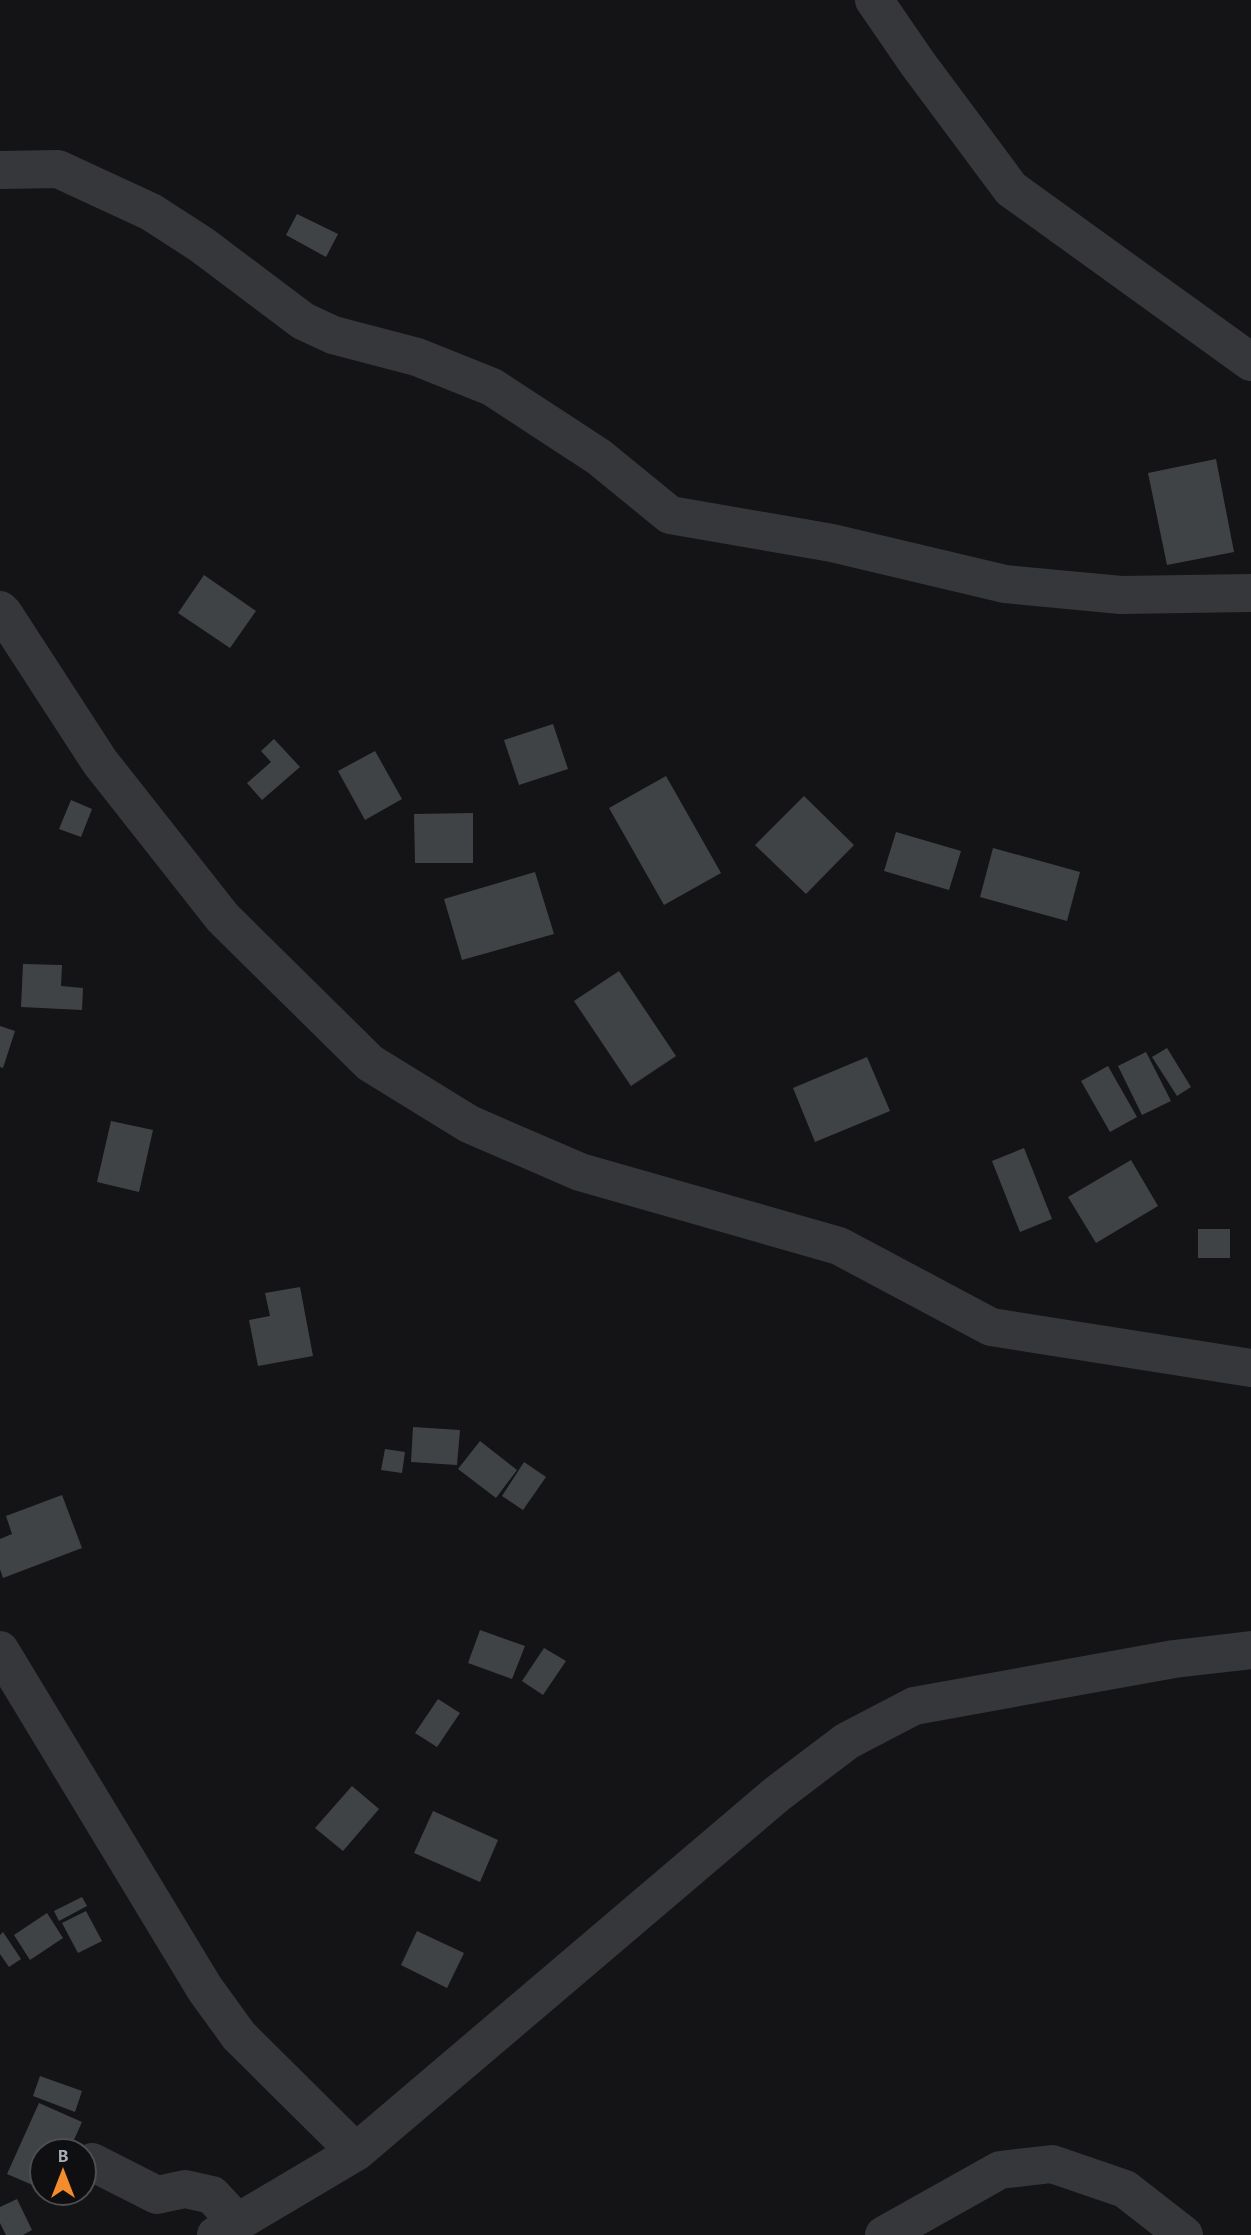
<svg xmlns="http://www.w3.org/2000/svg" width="1251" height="2235" font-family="'Alegreya Sans',sans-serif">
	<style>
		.building { fill: #404346 }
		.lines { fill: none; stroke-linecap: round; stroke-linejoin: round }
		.minor { stroke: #35373b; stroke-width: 38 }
	</style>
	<rect width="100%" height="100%" fill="#141416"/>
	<path class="building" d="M 297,214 L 338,234 L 326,257 L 286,235 Z
		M 1216,459 L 1234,552 L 1167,565 L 1148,473 Z
		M 204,575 L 256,611 L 230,648 L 178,613 Z
		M 553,724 L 568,769 L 519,785 L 504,740 Z
		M 274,739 L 300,767 L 262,800 L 247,783 L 271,762 L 261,751 Z
		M 375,751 L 402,799 L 365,820 L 338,771 Z
		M 666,776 L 721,873 L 664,905 L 609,808 Z
		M 804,796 L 854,845 L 806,894 L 755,845 Z
		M 71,800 L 92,809 L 81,837 L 59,829 Z
		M 473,813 L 473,863 L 415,863 L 414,814 Z
		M 896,832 L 961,851 L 949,890 L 884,871 Z
		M 993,848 L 1080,872 L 1067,921 L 980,897 Z
		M 535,872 L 554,934 L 462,960 L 444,899 Z
		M 23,964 L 62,965 L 61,986 L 83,988 L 82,1010 L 21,1007 Z
		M 619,971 L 676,1056 L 631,1086 L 574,1001 Z
		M 0,1026 L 15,1031 L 3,1068 L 0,1067 Z
		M 1167,1048 L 1191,1087 L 1177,1096 L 1152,1057 Z
		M 1146,1052 L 1171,1101 L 1142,1115 L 1118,1066 Z
		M 867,1057 L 890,1111 L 815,1142 L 793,1088 Z
		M 1108,1066 L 1137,1117 L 1110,1132 L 1081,1081 Z
		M 111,1121 L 153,1130 L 139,1192 L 97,1182 Z
		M 1024,1148 L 1052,1219 L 1020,1232 L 992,1161 Z
		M 1131,1160 L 1158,1206 L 1096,1243 L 1068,1197 Z
		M 1198,1229 L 1230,1229 L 1230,1258 L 1198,1258 Z
		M 300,1287 L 313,1356 L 258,1366 L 249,1320 L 270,1316 L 265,1293 Z
		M 413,1427 L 460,1430 L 457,1465 L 411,1462 Z
		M 480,1441 L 517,1470 L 496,1498 L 458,1469 Z
		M 385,1449 L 405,1452 L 402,1473 L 381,1470 Z
		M 524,1462 L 546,1477 L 523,1510 L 502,1496 Z
		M 62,1495 L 82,1548 L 3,1578 L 0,1569 L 0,1539 L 12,1534 L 6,1516 Z
		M 480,1630 L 525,1646 L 512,1679 L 468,1663 Z
		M 544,1648 L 566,1661 L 543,1695 L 522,1681 Z
		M 438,1699 L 460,1713 L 437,1747 L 415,1733 Z
		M 352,1786 L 379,1809 L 343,1851 L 315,1828 Z
		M 433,1811 L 498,1840 L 480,1882 L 414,1853 Z
		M 82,1897 L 87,1906 L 59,1921 L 54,1911 Z
		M 86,1911 L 102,1941 L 78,1953 L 62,1923 Z
		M 47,1913 L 63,1938 L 30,1960 L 14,1935 Z
		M 417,1931 L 464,1953 L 447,1988 L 401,1965 Z
		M 3,1932 L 21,1959 L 9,1967 L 0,1954 L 0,1935 Z
		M 40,2076 L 82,2091 L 75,2112 L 33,2096 Z
		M 39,2103 L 82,2122 L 69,2151 L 42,2151 L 42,2189 L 7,2174 Z
		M 17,2199 L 32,2230 L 23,2235 L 6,2235 L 0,2223 L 0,2207 Z"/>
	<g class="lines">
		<path class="minor" d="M 874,0 L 918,64 L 1011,189 L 1251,362
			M 0,170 L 58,169 L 151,212 L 202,245 L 303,321 L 333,335 L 417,357 L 492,387 L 599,457 L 670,515 L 832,543 L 1005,584 L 1121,595 L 1251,593
			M 0,610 L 4,614 L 100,762 L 223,918 L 370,1063 L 469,1124 L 580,1172 L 839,1246 L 991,1327 L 1251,1368
			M 0,1650 L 205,1989 L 239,2036 L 356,2152
			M 92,2162 L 157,2195 L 185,2189 L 212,2195 L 237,2222
			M 216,2235 L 356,2152 L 777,1794 L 847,1741 L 914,1706 L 1174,1659 L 1251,1650
			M 884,2235 L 1000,2170 L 1052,2164 L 1125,2189 L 1184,2235"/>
	</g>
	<g transform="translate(63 2172)"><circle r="33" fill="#0f0f11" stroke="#4b4f53" stroke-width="2"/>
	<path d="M0-5L12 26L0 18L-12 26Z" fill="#f48c2e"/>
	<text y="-10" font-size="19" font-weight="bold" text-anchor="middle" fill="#a6aeb6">B</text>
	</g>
</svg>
